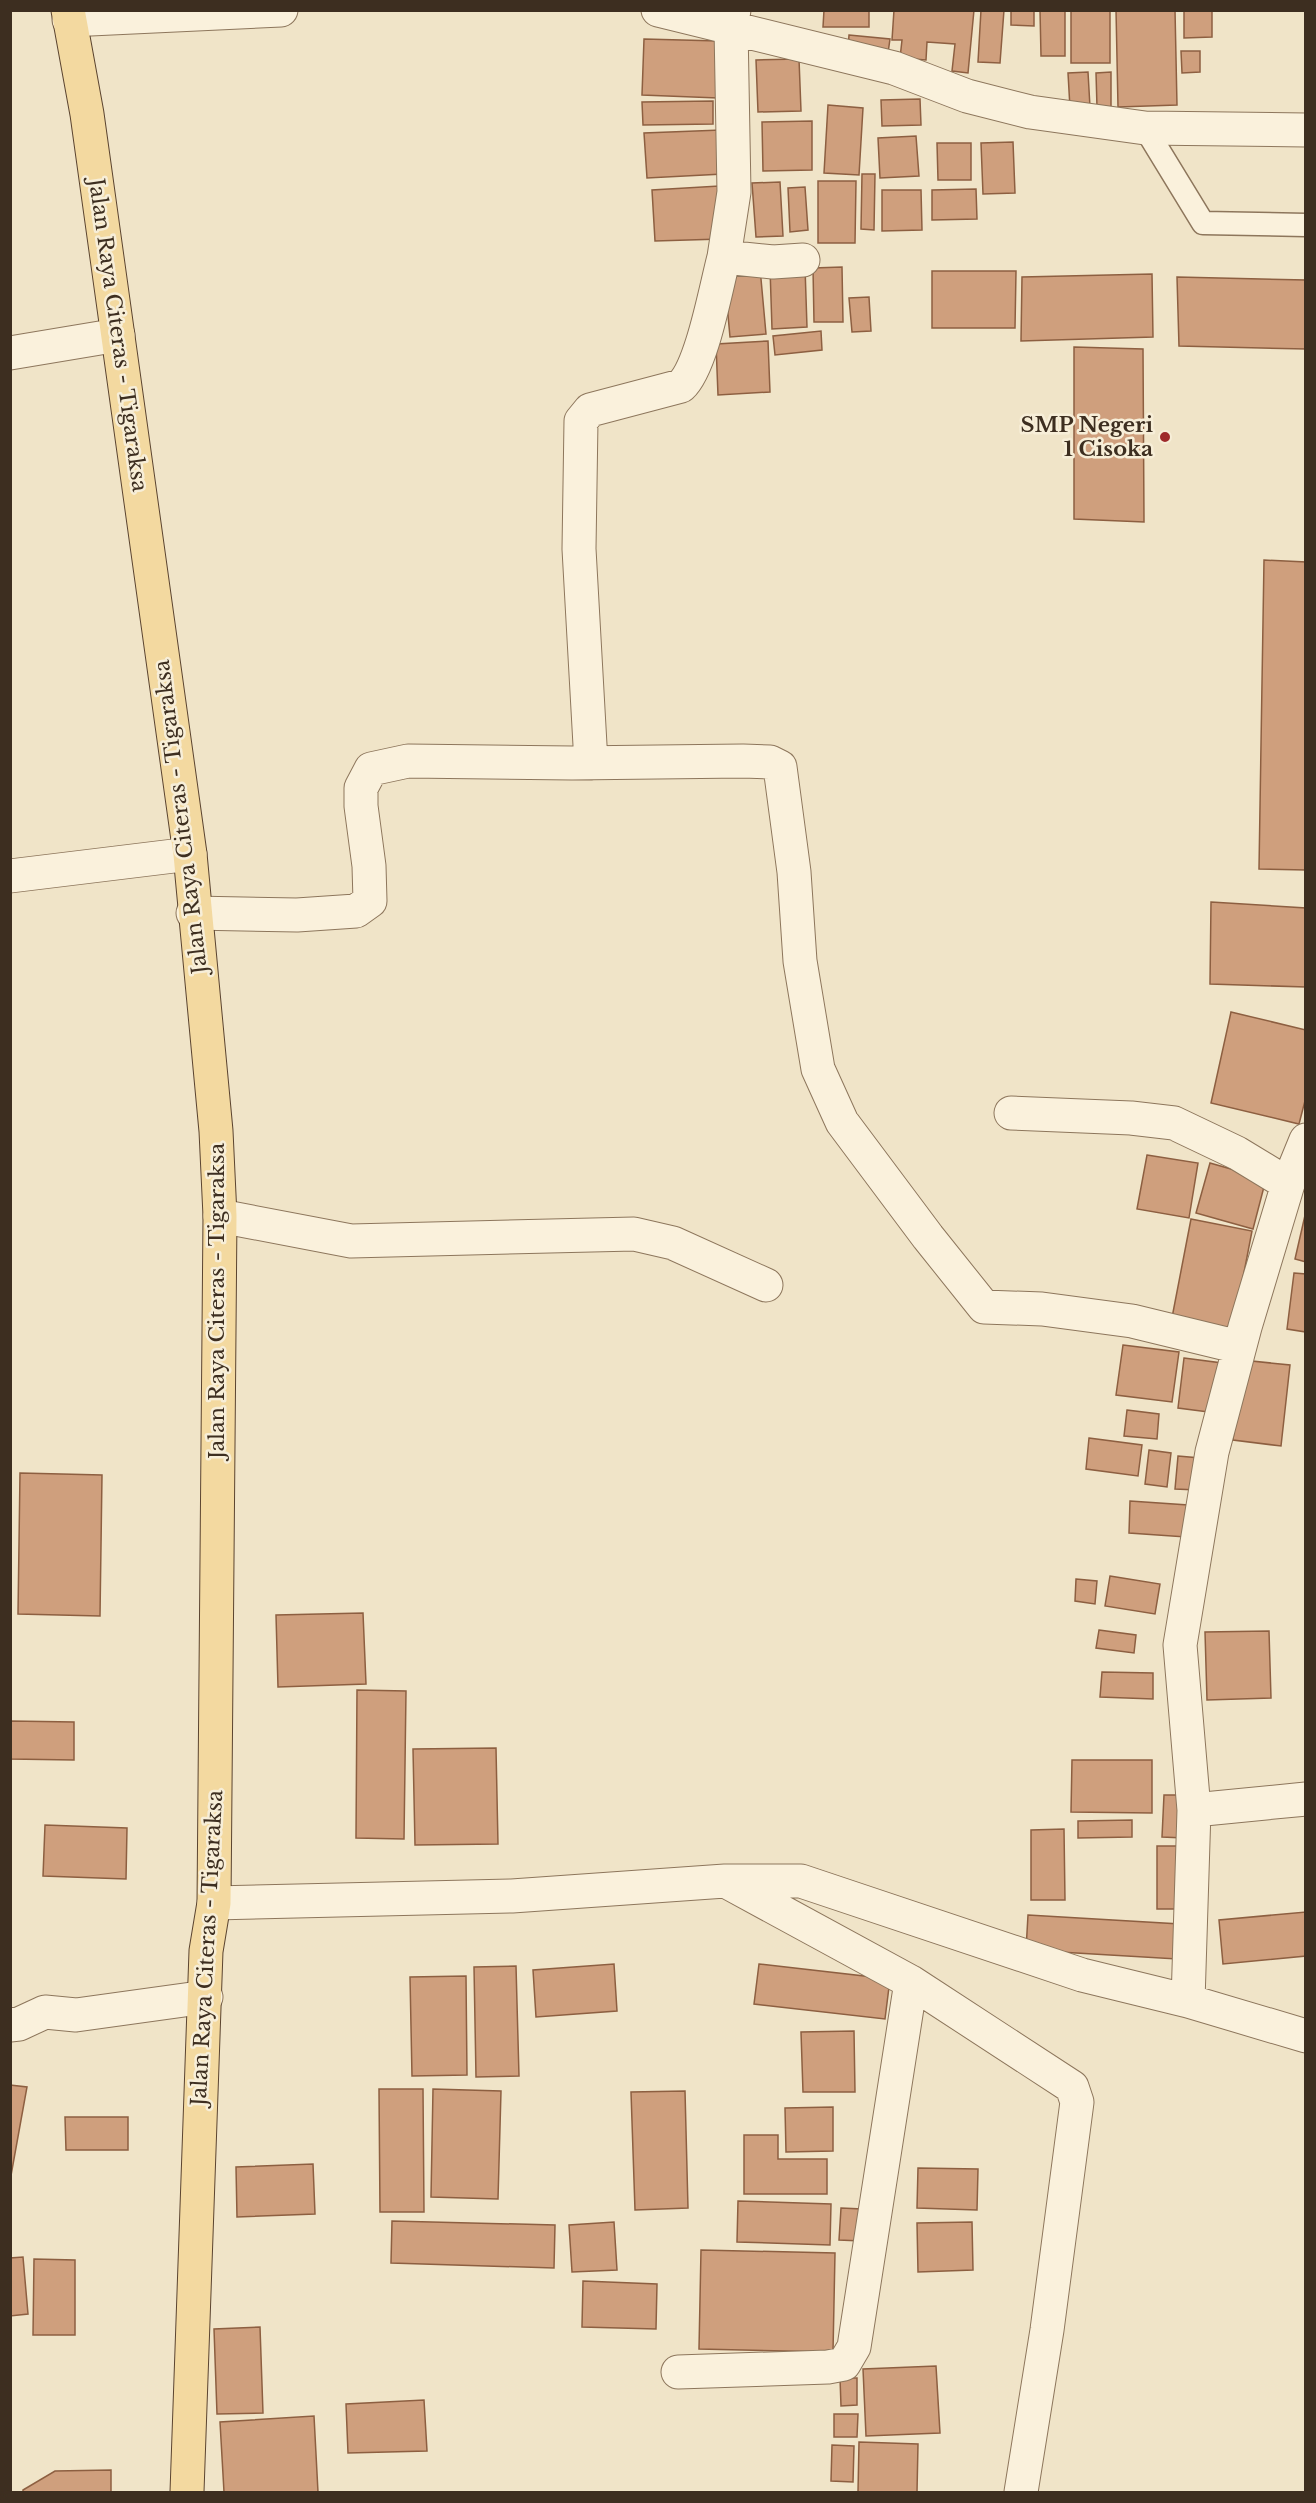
<svg xmlns="http://www.w3.org/2000/svg" width="1316" height="2503" font-family="'Libre Baskerville',serif">
	<style>
		.building { fill: #cf9f7d; stroke: #8d5f41; stroke-width: 1.5 }
		.lines { fill: none; stroke-linecap: round; stroke-linejoin: round }
		.service-casing { stroke: #8d765c; stroke-width: 25 }
		.minor-casing { stroke: #8d765c; stroke-width: 35 }
		.primary-casing { stroke: #5b4430; stroke-width: 35 }
		.service { stroke: #faf1dc; stroke-width: 22 }
		.minor { stroke: #faf1dc; stroke-width: 33 }
		.primary { stroke: #f3d9a0; stroke-width: 33 }
		.poi-dot { fill: #9e2a2b; stroke: #f7eed8; stroke-width: 2 }
		.labels { text-anchor: middle; dominant-baseline: central; stroke-width: 5; stroke-linejoin: round; paint-order: stroke }
		.street-label { font-size: 21px; fill: #3d2e20; stroke: #f7eed8 }
		.poi-label { font-size: 21px; font-weight: bold; fill: #3d2e20; stroke: #f7eed8; text-anchor: end }
	</style>
	<rect width="100%" height="100%" fill="#f0e4c8"/>
	<path class="building" d="M 824,10 L 869,10 L 869,27 L 823,27 Z
		M 894,10 L 974,10 L 968,73 L 952,71 L 955,44 L 927,42 L 926,60 L 900,58 L 902,40 L 892,40 Z
		M 981,10 L 1004,10 L 1000,63 L 978,62 Z
		M 1011,10 L 1034,10 L 1034,26 L 1011,25 Z
		M 1040,10 L 1065,10 L 1065,56 L 1041,56 Z
		M 1071,10 L 1110,10 L 1110,63 L 1071,63 Z
		M 1116,10 L 1175,10 L 1177,105 L 1118,107 Z
		M 1184,10 L 1212,10 L 1212,37 L 1184,38 Z
		M 849,35 L 890,39 L 888,53 L 848,49 Z
		M 644,39 L 719,41 L 718,98 L 642,95 Z
		M 1181,51 L 1200,51 L 1200,72 L 1182,73 Z
		M 799,59 L 801,111 L 758,112 L 756,60 Z
		M 1088,72 L 1090,107 L 1070,108 L 1068,73 Z
		M 1111,72 L 1111,107 L 1097,107 L 1096,73 Z
		M 920,99 L 921,125 L 882,126 L 881,100 Z
		M 713,101 L 713,124 L 643,125 L 642,102 Z
		M 828,105 L 863,108 L 859,175 L 824,173 Z
		M 812,121 L 812,170 L 763,171 L 762,122 Z
		M 721,130 L 723,174 L 647,178 L 644,133 Z
		M 916,136 L 919,176 L 880,178 L 878,138 Z
		M 1013,142 L 1015,193 L 983,194 L 981,143 Z
		M 937,143 L 971,143 L 971,180 L 938,180 Z
		M 862,174 L 875,174 L 874,230 L 861,229 Z
		M 818,181 L 856,181 L 855,243 L 818,243 Z
		M 780,182 L 783,236 L 756,237 L 752,183 Z
		M 719,186 L 721,239 L 655,241 L 652,190 Z
		M 805,187 L 808,230 L 790,232 L 788,188 Z
		M 976,189 L 977,219 L 932,220 L 932,190 Z
		M 882,190 L 921,190 L 922,230 L 882,231 Z
		M 805,267 L 807,327 L 772,329 L 770,268 Z
		M 842,267 L 843,322 L 814,322 L 813,268 Z
		M 760,268 L 766,334 L 730,337 L 724,271 Z
		M 932,271 L 1016,271 L 1015,328 L 932,328 Z
		M 1152,274 L 1153,337 L 1021,341 L 1022,277 Z
		M 1177,277 L 1306,280 L 1306,349 L 1179,346 Z
		M 869,297 L 871,331 L 852,332 L 849,298 Z
		M 821,331 L 822,350 L 775,355 L 773,336 Z
		M 768,341 L 770,392 L 718,395 L 716,344 Z
		M 1074,347 L 1143,349 L 1144,522 L 1074,519 Z
		M 1264,560 L 1306,562 L 1306,870 L 1259,869 Z
		M 1211,902 L 1306,908 L 1306,987 L 1210,984 Z
		M 1231,1012 L 1306,1030 L 1306,1097 L 1299,1124 L 1211,1103 Z
		M 1147,1155 L 1198,1163 L 1189,1218 L 1137,1209 Z
		M 1210,1163 L 1266,1179 L 1253,1229 L 1196,1213 Z
		M 1306,1211 L 1306,1262 L 1295,1259 Z
		M 1191,1219 L 1252,1231 L 1231,1340 L 1170,1328 Z
		M 1294,1273 L 1306,1274 L 1306,1332 L 1287,1329 Z
		M 1123,1345 L 1179,1352 L 1172,1402 L 1116,1395 Z
		M 1184,1358 L 1222,1363 L 1216,1413 L 1178,1408 Z
		M 1242,1360 L 1290,1365 L 1281,1446 L 1233,1440 Z
		M 1127,1410 L 1159,1414 L 1157,1439 L 1124,1436 Z
		M 1089,1438 L 1142,1445 L 1138,1476 L 1086,1469 Z
		M 1149,1450 L 1171,1453 L 1167,1487 L 1145,1484 Z
		M 1178,1456 L 1200,1458 L 1197,1490 L 1175,1489 Z
		M 20,1473 L 102,1475 L 100,1616 L 18,1614 Z
		M 1130,1501 L 1188,1505 L 1186,1537 L 1129,1533 Z
		M 1110,1576 L 1160,1584 L 1155,1614 L 1105,1606 Z
		M 1076,1579 L 1097,1581 L 1095,1604 L 1075,1601 Z
		M 363,1613 L 366,1684 L 278,1687 L 276,1615 Z
		M 1099,1630 L 1136,1635 L 1134,1653 L 1096,1648 Z
		M 1269,1631 L 1271,1698 L 1207,1700 L 1205,1632 Z
		M 1102,1672 L 1153,1673 L 1153,1699 L 1100,1697 Z
		M 357,1690 L 406,1691 L 404,1839 L 356,1838 Z
		M 10,1721 L 74,1722 L 74,1760 L 10,1759 Z
		M 496,1748 L 498,1844 L 415,1845 L 413,1749 Z
		M 1072,1760 L 1152,1760 L 1152,1813 L 1071,1812 Z
		M 1164,1795 L 1185,1795 L 1184,1838 L 1162,1837 Z
		M 1132,1820 L 1132,1837 L 1078,1838 L 1078,1821 Z
		M 45,1825 L 127,1828 L 126,1879 L 43,1876 Z
		M 1064,1829 L 1065,1900 L 1031,1900 L 1031,1830 Z
		M 1157,1846 L 1182,1846 L 1182,1909 L 1157,1909 Z
		M 1306,1912 L 1306,1956 L 1223,1964 L 1219,1920 Z
		M 1028,1915 L 1180,1924 L 1177,1959 L 1026,1950 Z
		M 614,1964 L 617,2011 L 536,2017 L 533,1970 Z
		M 759,1964 L 890,1979 L 885,2019 L 754,2004 Z
		M 516,1966 L 519,2076 L 476,2077 L 474,1967 Z
		M 466,1976 L 467,2075 L 412,2076 L 410,1977 Z
		M 854,2031 L 855,2092 L 803,2092 L 801,2032 Z
		M 10,2085 L 27,2087 L 10,2181 Z
		M 379,2089 L 423,2089 L 424,2212 L 380,2212 Z
		M 433,2089 L 501,2091 L 498,2199 L 431,2197 Z
		M 685,2091 L 688,2208 L 635,2210 L 631,2092 Z
		M 833,2107 L 833,2151 L 786,2152 L 785,2108 Z
		M 65,2117 L 128,2117 L 128,2150 L 66,2150 Z
		M 744,2135 L 778,2135 L 778,2159 L 827,2159 L 827,2194 L 744,2194 Z
		M 313,2164 L 315,2214 L 237,2217 L 236,2167 Z
		M 918,2168 L 978,2169 L 977,2210 L 917,2208 Z
		M 738,2201 L 831,2204 L 830,2245 L 737,2242 Z
		M 841,2208 L 862,2209 L 861,2241 L 839,2240 Z
		M 392,2221 L 555,2225 L 554,2268 L 391,2263 Z
		M 614,2222 L 617,2270 L 572,2272 L 569,2225 Z
		M 972,2222 L 973,2270 L 918,2272 L 917,2223 Z
		M 701,2250 L 835,2253 L 833,2352 L 699,2349 Z
		M 23,2257 L 28,2314 L 10,2316 L 10,2258 Z
		M 34,2259 L 75,2260 L 75,2335 L 33,2335 Z
		M 583,2281 L 657,2284 L 656,2329 L 582,2327 Z
		M 260,2327 L 263,2413 L 217,2414 L 214,2329 Z
		M 936,2366 L 940,2433 L 866,2436 L 863,2369 Z
		M 840,2378 L 857,2378 L 857,2405 L 841,2406 Z
		M 424,2400 L 427,2451 L 348,2453 L 346,2404 Z
		M 834,2414 L 858,2414 L 857,2437 L 834,2437 Z
		M 314,2416 L 318,2492 L 224,2492 L 220,2422 Z
		M 859,2442 L 918,2444 L 917,2492 L 858,2492 Z
		M 832,2445 L 854,2446 L 853,2482 L 831,2481 Z
		M 111,2470 L 111,2492 L 23,2492 L 23,2490 L 55,2471 Z"/>
	<g class="lines">
		<defs>
			<path id="service" d="M 1145,128 L 1203,223 L 1306,225"/>
			<path id="minor" d="M 658,10 L 894,68 L 967,96 L 1030,112 L 1145,128 L 1306,130
				M 734,10 L 731,27 L 734,192 L 724,257 L 773,262 L 803,260
				M 69,20 L 281,10
				M 10,353 L 118,335
				M 591,763 L 579,549 L 581,421 L 590,410 L 681,386 C 702,367 716,287 724,257
				M 10,876 L 190,854
				M 193,913 L 297,915 L 356,911 L 370,901 L 369,866 L 361,806 L 361,788 L 371,769 L 408,761 L 572,763 L 743,761 L 770,762 L 780,767 L 794,872 L 800,961 L 818,1069 L 842,1122 L 928,1237 L 984,1307 L 1042,1309 L 1132,1321 L 1239,1347
				M 1011,1113 L 1131,1118 L 1174,1123 L 1237,1153 L 1288,1184
				M 220,1216 L 351,1241 L 634,1234 L 673,1243 L 766,1285
				M 1194,1810 L 1306,1799
				M 729,1883 L 911,1982 L 1072,2087 L 1077,2102 L 1047,2330 L 1021,2492
				M 214,1903 L 512,1896 L 725,1881 L 801,1881 L 1082,1975 L 1188,2001 L 1306,2036
				M 1188,2001 L 1194,1810 L 1180,1645 L 1212,1452 L 1245,1327 L 1288,1184 L 1306,1140
				M 10,2025 L 19,2024 L 45,2012 L 76,2015 L 206,1997
				M 678,2372 L 828,2367 L 844,2364 L 854,2347 L 911,1982"/>
			<path id="primary" d="M 68,10 L 87,114 L 190,854 L 216,1131 L 220,1216 L 214,1903 L 206,1951 L 187,2492"/>
		</defs>
		<use href="#service" class="service-casing"/>
		<use href="#minor" class="minor-casing"/>
		<use href="#primary" class="primary-casing"/>
		<use href="#service" class="service"/>
		<use href="#minor" class="minor"/>
		<use href="#primary" class="primary"/>
	</g>
	<circle class="poi-dot" cx="1165" cy="437" r="6"/>
	<g class="labels">
		<g class="street-label">
			<text transform="translate(118 335) rotate(82)">Jalan Raya Citeras - Tigaraksa</text>
			<text transform="translate(181 817) rotate(-97)">Jalan Raya Citeras - Tigaraksa</text>
			<text transform="translate(217 1301) rotate(-90)">Jalan Raya Citeras - Tigaraksa</text>
			<text transform="translate(207 1948) rotate(-87)">Jalan Raya Citeras - Tigaraksa</text>
		</g>
		<g class="poi-label">
			<text x="1153" y="425">SMP Negeri<tspan x="1153" dy="24">1 Cisoka</tspan></text>
		</g>
	</g>
	<rect width="1316" height="2503" fill="none" stroke="#3d2e20" stroke-width="24"/>
</svg>
